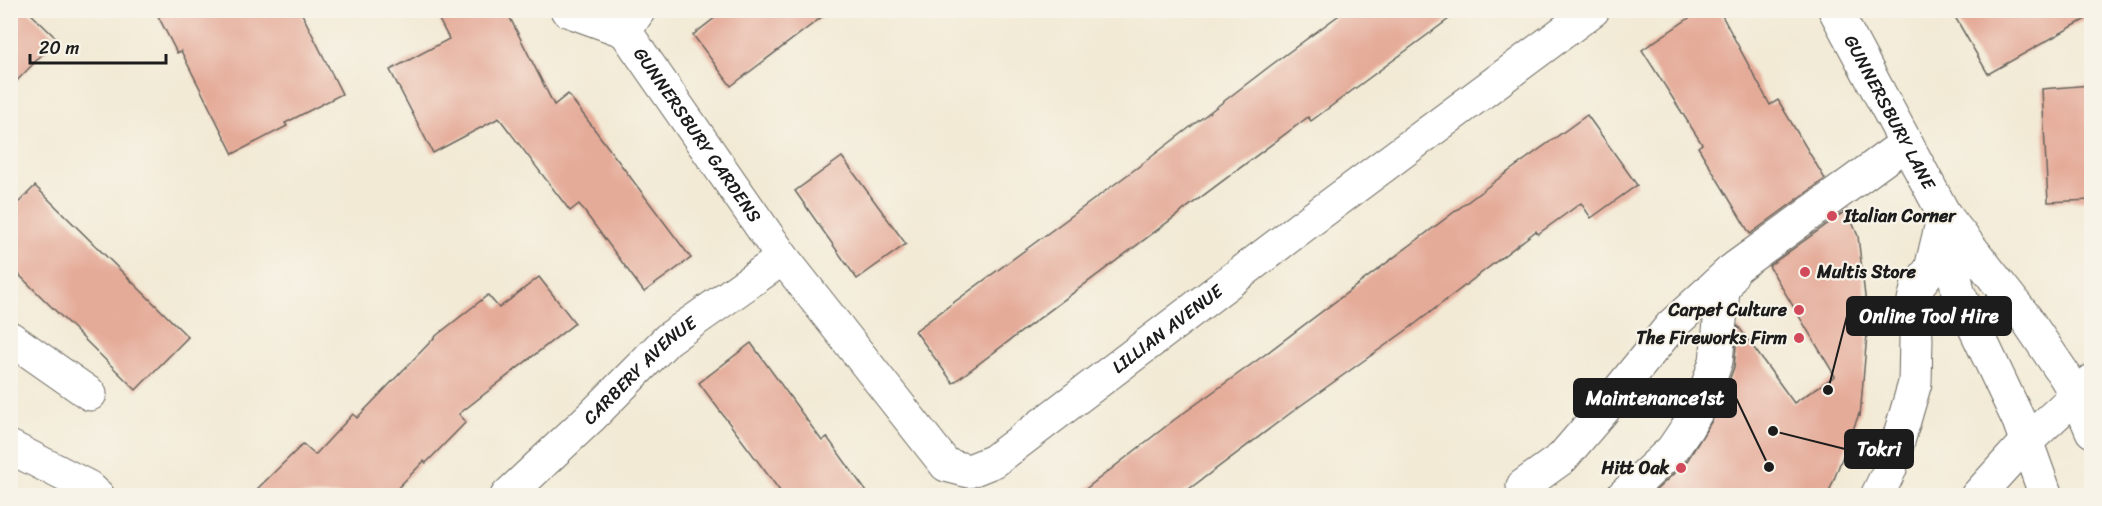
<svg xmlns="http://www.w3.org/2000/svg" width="2102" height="506" font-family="Sriracha,sans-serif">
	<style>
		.building { fill: #e5ab99 }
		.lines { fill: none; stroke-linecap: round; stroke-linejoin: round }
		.minor-casing { stroke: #67645d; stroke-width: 35 }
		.major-casing { stroke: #67645d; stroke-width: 35 }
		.highway-casing { stroke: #67645d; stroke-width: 35 }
		.minor { stroke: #fff; stroke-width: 33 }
		.major { stroke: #fff; stroke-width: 33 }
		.highway { stroke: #fff; stroke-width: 33 }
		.poi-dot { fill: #d1495b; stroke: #f7f3e8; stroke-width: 2 }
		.labels { text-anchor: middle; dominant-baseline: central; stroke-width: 4.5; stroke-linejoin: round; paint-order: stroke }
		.street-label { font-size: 18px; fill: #1c1c1c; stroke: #f7f3e8 }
		.poi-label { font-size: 18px; font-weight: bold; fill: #1c1c1c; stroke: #f7f3e8; text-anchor: end }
		.leader { fill: none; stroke: #1c1c1c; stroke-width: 2 }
		.callout-dot { fill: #1c1c1c; stroke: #f7f3e8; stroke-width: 2 }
		.callout { fill: #1c1c1c; stroke: #1c1c1c; stroke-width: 2 }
		.callout-label { font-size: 20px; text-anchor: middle; font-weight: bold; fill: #fff }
	</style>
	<rect width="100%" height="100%" fill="#f7f3e8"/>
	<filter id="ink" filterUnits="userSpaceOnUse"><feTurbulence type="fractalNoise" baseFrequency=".0167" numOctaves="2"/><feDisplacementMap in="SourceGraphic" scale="12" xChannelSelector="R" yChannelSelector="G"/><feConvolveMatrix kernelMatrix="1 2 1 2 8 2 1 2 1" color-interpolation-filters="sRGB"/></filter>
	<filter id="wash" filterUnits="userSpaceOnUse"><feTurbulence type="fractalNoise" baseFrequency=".008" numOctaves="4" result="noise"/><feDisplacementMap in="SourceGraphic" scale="24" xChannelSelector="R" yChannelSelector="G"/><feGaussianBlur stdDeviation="1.35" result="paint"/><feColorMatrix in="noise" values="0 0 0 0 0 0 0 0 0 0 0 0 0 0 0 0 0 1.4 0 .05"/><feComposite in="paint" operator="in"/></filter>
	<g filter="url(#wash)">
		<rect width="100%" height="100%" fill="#f2ead5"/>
		<g id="blocks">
			<path class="building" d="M 10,10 L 27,10 L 57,39 L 10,88 Z
				M 155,10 L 300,10 L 342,94 L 285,123 L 287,126 L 233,154 L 181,51 L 177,53 Z
				M 434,10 L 506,10 L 554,105 L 568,94 L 691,258 L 644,292 L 579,204 L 570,211 L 499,118 L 433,153 L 390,70 L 449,39 Z
				M 725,10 L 831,10 L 731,86 L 693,35 Z
				M 1346,10 L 1461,10 L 1311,121 L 1308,117 L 953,383 L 915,331 L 1138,167 L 1270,66 Z
				M 1701,10 L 1719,10 L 1770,105 L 1778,100 L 1825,179 L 1750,234 L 1698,147 L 1702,144 L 1642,50 Z
				M 1951,10 L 2091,10 L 2091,16 L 1988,74 Z
				M 2091,85 L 2091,200 L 2048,202 L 2042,89 Z
				M 1587,115 L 1637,185 L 1591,218 L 1581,203 L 1538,234 L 1536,231 L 1411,327 L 1300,406 L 1181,495 L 1078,495 L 1174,420 L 1263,356 L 1498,179 Z
				M 842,157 L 906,244 L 857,279 L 795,191 Z
				M 35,186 L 188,337 L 136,390 L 10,266 L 10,211 Z
				M 1847,210 L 1858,236 L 1868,322 L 1860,417 L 1859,414 L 1828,495 L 1651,495 L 1687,461 L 1718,411 L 1734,367 L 1738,326 L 1794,403 L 1835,376 L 1769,266 Z
				M 539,277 L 575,323 L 459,414 L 466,422 L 426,463 L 424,461 L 391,495 L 251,495 L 303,444 L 315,455 L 353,414 L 357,418 L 437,335 L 488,295 L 499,308 Z
				M 751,343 L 822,441 L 827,437 L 869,495 L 783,495 L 699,383 Z"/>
		</g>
	</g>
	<g filter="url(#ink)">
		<use href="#blocks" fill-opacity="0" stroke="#67645d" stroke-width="1.5"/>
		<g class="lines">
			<defs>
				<g id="minor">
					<path d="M 567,10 L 625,31"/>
					<path id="s1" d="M 639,10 L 625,31 L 783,258 L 946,465 L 969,471 L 994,461 L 1300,228 L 1593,10"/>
					<path d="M 10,338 L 90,394"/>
					<path d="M 10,447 L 88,487 L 98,496"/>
					<path d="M 1523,486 L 1562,458 L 1604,409 L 1671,326 L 1731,271"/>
					<path id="s2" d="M 507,496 L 593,415 L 668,339 L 783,258"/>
					<path d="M 1623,496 L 1672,450 L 1687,428 L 1702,402 L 1716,361 L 1723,291 L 1735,268 L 1905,144"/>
					<path d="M 1877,496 L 1890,469 L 1915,383 L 1916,339 L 1914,300 L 1918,285 L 1931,269 L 1944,214"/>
				</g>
				<g id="major">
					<path id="s3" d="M 1835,10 L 1944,214 L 2025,317 L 2065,376 L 2077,396 L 2092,431"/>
					<path d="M 1945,219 L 1958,292 L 2019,421 L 2046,496"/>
				</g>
				<path id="highway" d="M 1977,496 L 2025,443 L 2092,381"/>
			</defs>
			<use href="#minor" class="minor-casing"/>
			<use href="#major" class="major-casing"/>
			<use href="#highway" class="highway-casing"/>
			<use href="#minor" class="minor"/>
			<use href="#major" class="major"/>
			<use href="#highway" class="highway"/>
		</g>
	</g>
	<g class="poi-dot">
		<circle cx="1832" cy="216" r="6"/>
		<circle cx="1805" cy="272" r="6"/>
		<circle cx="1799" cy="310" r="6"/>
		<circle cx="1799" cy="338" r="6"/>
		<circle cx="1681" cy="468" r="6"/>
	</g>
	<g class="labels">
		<g class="street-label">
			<text stroke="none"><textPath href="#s3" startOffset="116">GUNNERSBURY LANE</textPath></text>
			<text stroke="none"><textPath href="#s1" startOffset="152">GUNNERSBURY GARDENS</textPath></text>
			<text stroke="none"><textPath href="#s1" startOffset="834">LILLIAN AVENUE</textPath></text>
			<text stroke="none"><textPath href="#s2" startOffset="183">CARBERY AVENUE</textPath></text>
		</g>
		<g class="poi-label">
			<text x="1844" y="216" text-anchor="start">Italian Corner</text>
			<text x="1817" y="272" text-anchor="start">Multis Store</text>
			<text x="1787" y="310">Carpet Culture</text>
			<text x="1787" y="338">The Fireworks Firm</text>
			<text x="1669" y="468">Hitt Oak</text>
		</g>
	</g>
	<path class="leader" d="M1828 390L1847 316M1769 467L1736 398M1773 431L1845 449"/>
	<g class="callout-dot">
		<circle cx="1828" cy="390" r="6"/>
		<circle cx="1769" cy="467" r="6"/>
		<circle cx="1773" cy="431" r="6"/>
	</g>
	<g class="callout">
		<rect x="1847" y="297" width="164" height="38" rx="6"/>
		<rect x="1574" y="379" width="162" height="38" rx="6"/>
		<rect x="1845" y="430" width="68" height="38" rx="6"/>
	</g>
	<g class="callout-label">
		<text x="1929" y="323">Online Tool Hire</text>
		<text x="1655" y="405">Maintenance1st</text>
		<text x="1879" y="456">Tokri</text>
	</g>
	<rect width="2102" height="506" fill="none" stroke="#f7f3e8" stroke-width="36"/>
	<path d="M30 54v9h136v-9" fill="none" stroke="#1c1c1c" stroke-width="3"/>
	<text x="39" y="54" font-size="18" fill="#1c1c1c" stroke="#f7f3e8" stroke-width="4.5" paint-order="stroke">20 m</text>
</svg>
